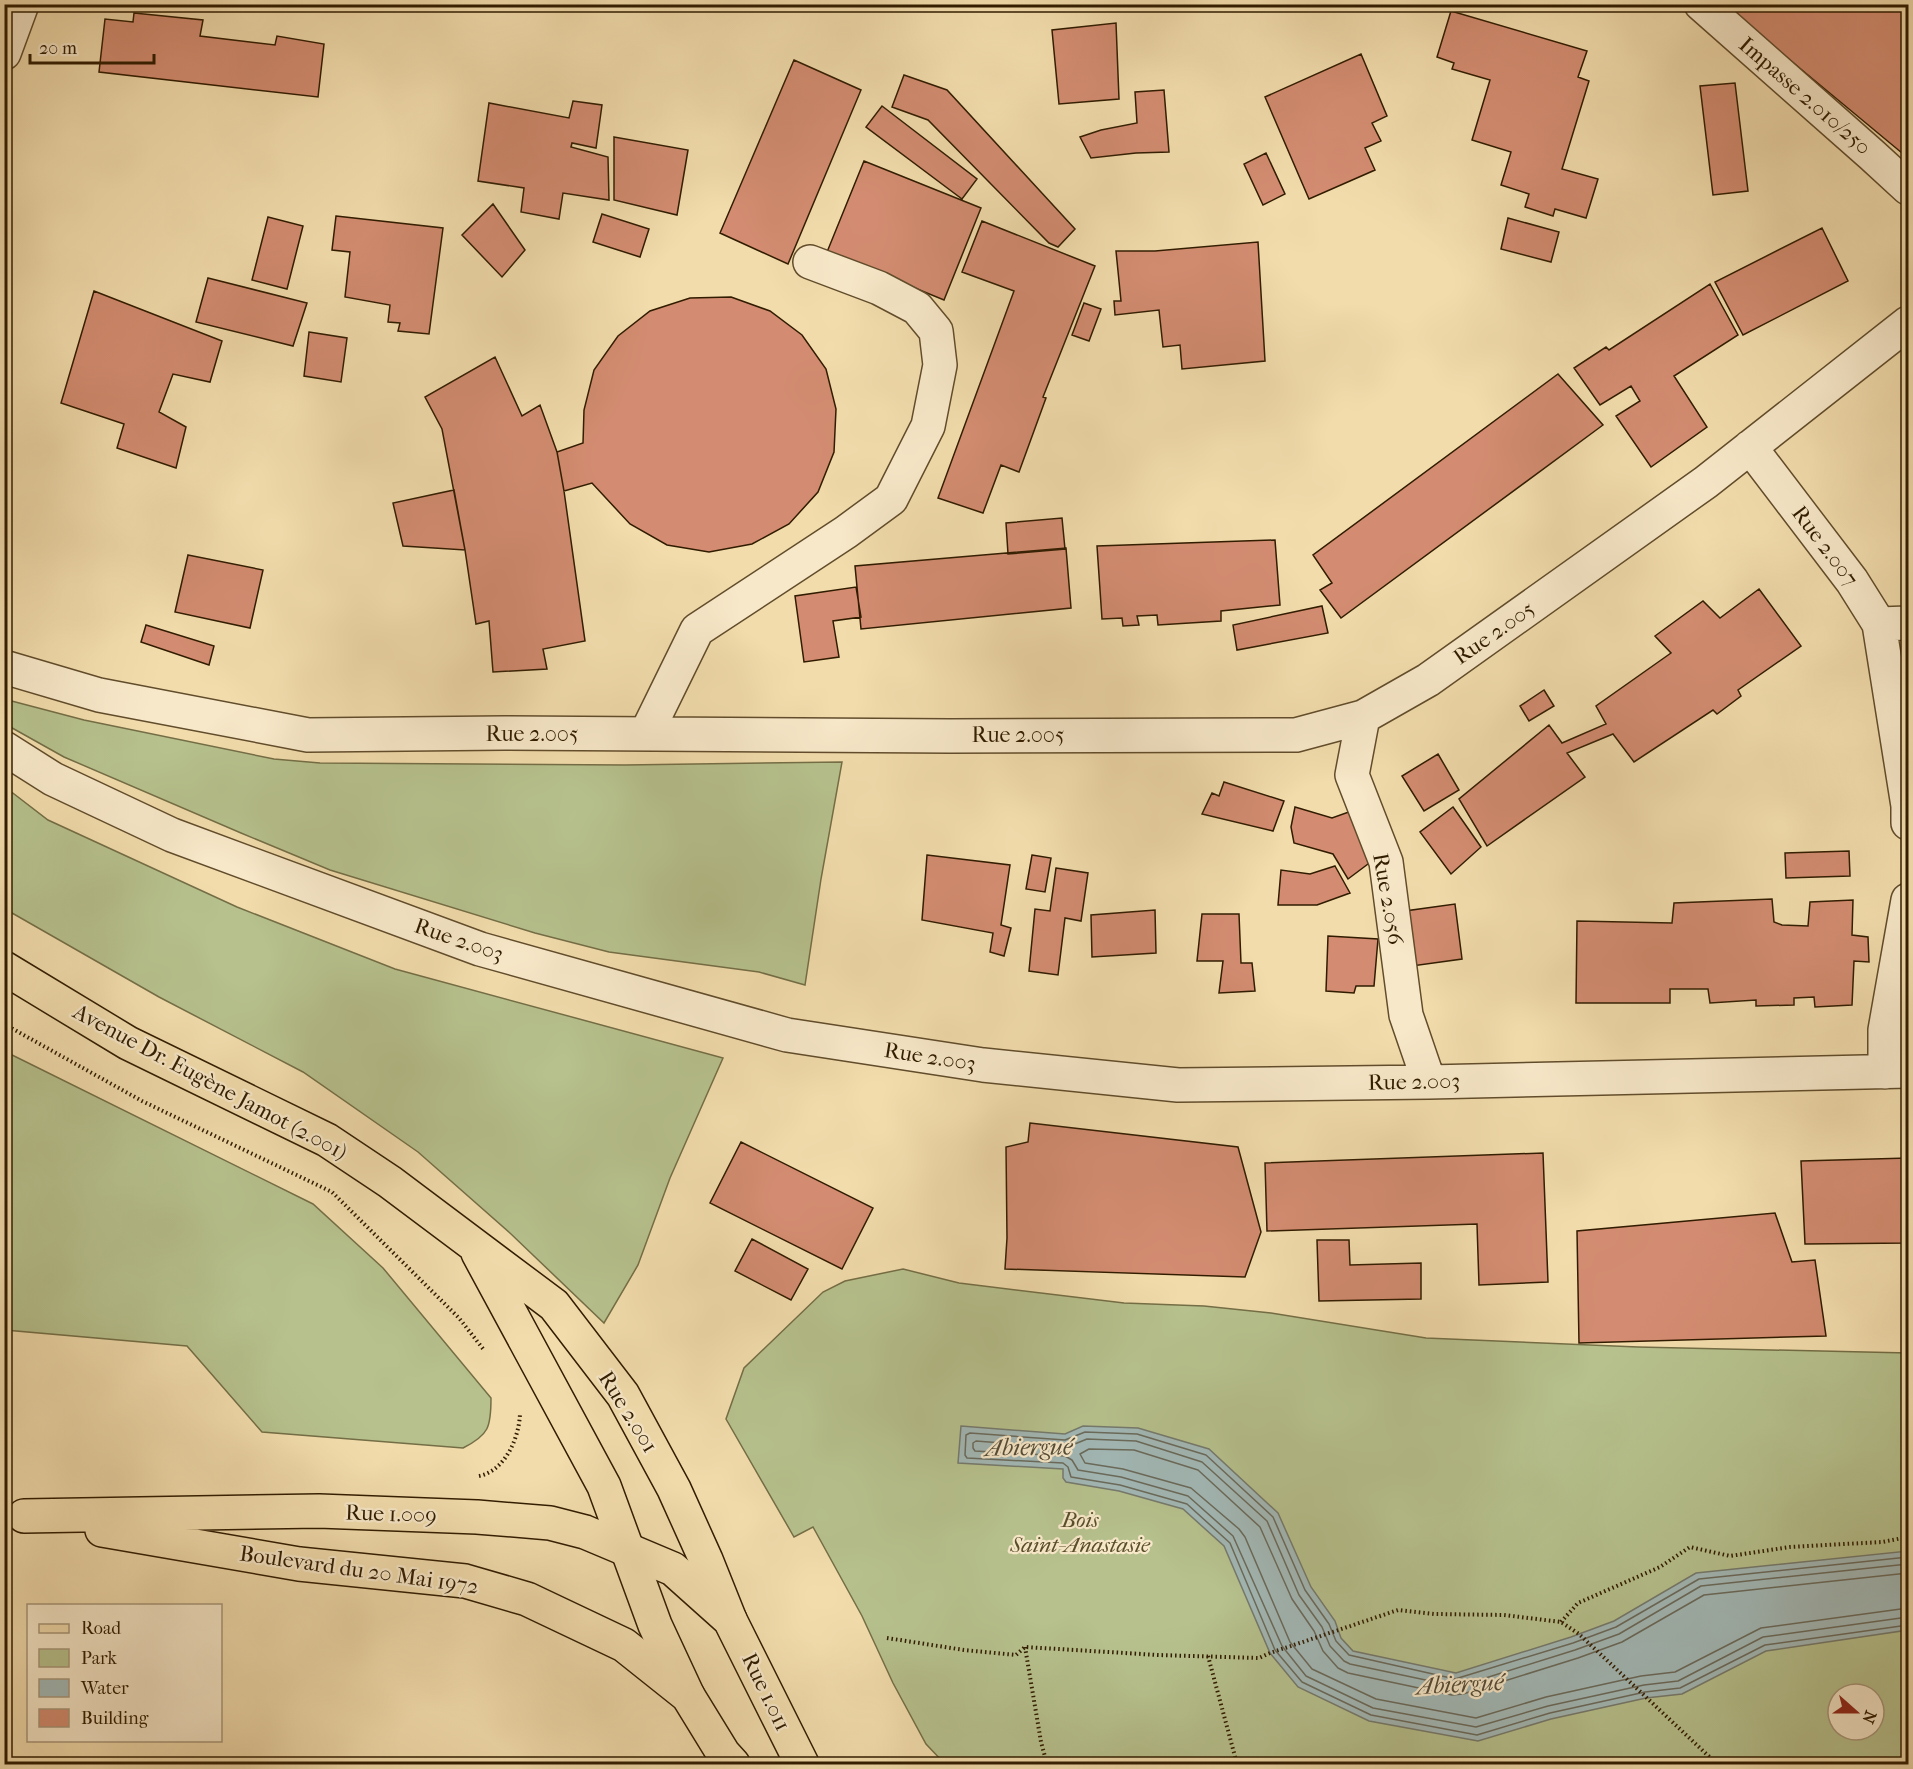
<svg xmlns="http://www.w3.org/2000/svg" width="1913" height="1769" font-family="'IM FELL French Canon',serif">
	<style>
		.green { fill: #b6c18d; stroke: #746e46; stroke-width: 1.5; fill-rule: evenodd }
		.water { fill: #a2b8b6; stroke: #757a6d; stroke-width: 1.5 }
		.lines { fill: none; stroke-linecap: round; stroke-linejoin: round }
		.shore { stroke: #6a6a5b; stroke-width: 1.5 }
		.building { fill: #d38c71; stroke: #311c00; stroke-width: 1.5 }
		.minor-casing { stroke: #614c2b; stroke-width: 36 }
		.major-casing { stroke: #311c00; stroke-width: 36 }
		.highway-casing { stroke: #311c00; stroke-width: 36 }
		.path { stroke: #311c00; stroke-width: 4; stroke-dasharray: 1.5 3; stroke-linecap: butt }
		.minor { stroke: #f7e8c9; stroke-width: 33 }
		.major { stroke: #f2dcac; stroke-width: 33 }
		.highway { stroke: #f2dcac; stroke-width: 33 }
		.labels { text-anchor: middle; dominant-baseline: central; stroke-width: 4.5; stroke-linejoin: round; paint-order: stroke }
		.street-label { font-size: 22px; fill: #311c00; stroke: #f7e8c9 }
		.park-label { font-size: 22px; font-style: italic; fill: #594e2a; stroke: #f7e8c9 }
		.water-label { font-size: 24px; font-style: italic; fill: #534b37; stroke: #f7e8c9 }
	</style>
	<rect width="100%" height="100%" fill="#f2dcac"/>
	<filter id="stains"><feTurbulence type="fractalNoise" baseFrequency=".00333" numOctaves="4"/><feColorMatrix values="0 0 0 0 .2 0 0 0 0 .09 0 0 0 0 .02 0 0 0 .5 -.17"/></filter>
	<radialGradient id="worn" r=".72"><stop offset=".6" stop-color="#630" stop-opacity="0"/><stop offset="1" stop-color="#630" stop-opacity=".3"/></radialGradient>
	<path class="green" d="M 4,699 L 84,720 L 274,759 L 320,763 L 625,765 L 842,762 L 821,879 L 805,985 L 759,972 L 609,952 L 535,933 L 330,870 L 241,833 L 64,757 L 5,724 Z
		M 5,787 L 48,820 L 237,907 L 395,969 L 723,1058 L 670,1178 L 638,1265 L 604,1323 L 511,1234 L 418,1152 L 303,1072 L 159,997 L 5,909 Z
		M 4,1051 L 313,1204 L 383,1268 L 491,1398 C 491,1427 489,1435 463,1448 L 262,1432 L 187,1346 L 5,1330 Z
		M 903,1269 L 959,1283 L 1124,1303 L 1204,1306 L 1271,1313 L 1426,1338 L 1638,1347 L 1908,1353 L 1908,1764 L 945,1764 L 926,1744 L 893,1683 L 862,1616 L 813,1527 L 794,1537 L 726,1419 L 744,1368 L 823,1292 L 845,1281 ZM 1838,1694 L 1874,1694 L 1874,1730 L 1838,1730 Z"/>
	<path class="water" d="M 961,1426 L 1065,1434 L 1083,1426 L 1138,1428 L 1209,1449 L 1278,1513 L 1311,1587 L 1335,1621 L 1341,1638 L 1353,1651 L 1456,1673 L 1571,1637 L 1614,1621 L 1696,1573 L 1908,1551 L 1908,1630 L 1766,1651 L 1682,1694 L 1646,1698 L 1551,1719 L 1478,1741 L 1369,1721 L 1298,1687 L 1270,1653 L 1224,1546 L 1183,1509 L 1119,1491 L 1066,1482 L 1063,1478 L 1063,1469 L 958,1463 Z"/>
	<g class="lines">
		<path class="shore" d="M 1908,1557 L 1699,1579 L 1616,1627 L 1573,1643 L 1455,1679 L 1349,1655 L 1336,1641 L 1329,1624 L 1305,1590 L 1273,1517 L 1206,1455 L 1137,1434 L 1085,1432 L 1065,1440 L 970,1433 L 966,1435 L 965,1455 L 967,1458 L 1063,1463 L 1068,1467 L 1071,1477 L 1120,1485 L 1187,1504 L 1230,1543 L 1275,1650 L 1302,1682 L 1371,1715 L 1477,1735 L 1550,1713 L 1645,1692 L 1680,1688 L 1765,1645 L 1908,1625
			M 1908,1564 L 1701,1586 L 1619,1634 L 1575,1650 L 1460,1686 L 1454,1686 L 1350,1664 L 1344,1661 L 1330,1646 L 1322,1627 L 1299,1595 L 1267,1521 L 1202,1462 L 1136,1441 L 1087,1439 L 1065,1448 L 976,1441 L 973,1443 L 973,1448 L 975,1451 L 1065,1456 L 1072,1460 L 1078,1470 L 1121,1477 L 1188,1496 L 1233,1536 L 1282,1646 L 1306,1676 L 1373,1708 L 1476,1727 L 1548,1706 L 1644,1685 L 1678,1681 L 1763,1637 L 1908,1617
			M 1908,1573 L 1704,1595 L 1622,1642 L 1578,1658 L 1463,1694 L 1452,1695 L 1348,1673 L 1338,1668 L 1323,1651 L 1314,1631 L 1292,1599 L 1260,1527 L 1198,1470 L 1134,1450 L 1089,1449 L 1080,1454 L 1085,1463 L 1123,1469 L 1191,1488 L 1239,1529 L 1245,1537 L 1290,1642 L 1312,1669 L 1376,1699 L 1476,1718 L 1546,1697 L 1641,1676 L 1675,1672 L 1761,1628 L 1908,1608"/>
	</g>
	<path class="building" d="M 1725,4 L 1908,4 L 1908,158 L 1726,7 Z
		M 1451,11 L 1587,51 L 1578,77 L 1589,81 L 1562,169 L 1598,179 L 1586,218 L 1555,209 L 1553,216 L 1525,207 L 1529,194 L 1501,185 L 1511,152 L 1472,140 L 1490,80 L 1452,69 L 1454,63 L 1437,57 Z
		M 134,13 L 203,20 L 200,36 L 275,45 L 277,36 L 324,44 L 318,97 L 99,72 L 105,19 L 133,22 Z
		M 1116,23 L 1119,99 L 1059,104 L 1052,30 Z
		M 1361,54 L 1387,116 L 1372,123 L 1381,141 L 1365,148 L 1375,170 L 1309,199 L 1265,97 Z
		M 794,60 L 861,90 L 788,264 L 720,233 Z
		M 904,75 L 947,90 L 1075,229 L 1058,247 L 1049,243 L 928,120 L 892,107 Z
		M 1735,83 L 1748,191 L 1713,195 L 1700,86 Z
		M 1164,90 L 1169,152 L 1136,153 L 1091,158 L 1080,137 L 1101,130 L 1137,123 L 1135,92 Z
		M 573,101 L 602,105 L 596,148 L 572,143 L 571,147 L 608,157 L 609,200 L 563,193 L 559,219 L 521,212 L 524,188 L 478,181 L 489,103 L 569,118 Z
		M 882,106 L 977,179 L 962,199 L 866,127 Z
		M 614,137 L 688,150 L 677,215 L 614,200 Z
		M 1266,153 L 1285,194 L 1263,205 L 1244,164 Z
		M 864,161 L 981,208 L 944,300 L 827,252 Z
		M 493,204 L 525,250 L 502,277 L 462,235 Z
		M 602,214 L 649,229 L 640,257 L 593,242 Z
		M 336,216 L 443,228 L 429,334 L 398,331 L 400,323 L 388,322 L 390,305 L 345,297 L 350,252 L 332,250 Z
		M 268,217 L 303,226 L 287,289 L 252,280 Z
		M 1508,218 L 1559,232 L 1551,262 L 1501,249 Z
		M 982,221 L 1095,266 L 1043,397 L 1046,398 L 1019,472 L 1001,465 L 983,513 L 938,498 L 1014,291 L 962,272 Z
		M 1822,228 L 1848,281 L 1743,335 L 1715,282 Z
		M 1258,242 L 1265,361 L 1182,369 L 1180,345 L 1163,347 L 1159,310 L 1115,315 L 1114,301 L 1121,301 L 1116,251 L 1155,251 Z
		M 208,278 L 307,303 L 293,346 L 196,322 Z
		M 1710,284 L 1738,335 L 1674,376 L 1707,427 L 1651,467 L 1616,416 L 1640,401 L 1631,386 L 1600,405 L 1574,368 L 1606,347 L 1609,350 Z
		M 94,291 L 222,341 L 210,382 L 173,374 L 159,412 L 186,427 L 176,468 L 117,448 L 124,424 L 61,403 Z
		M 731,297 L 770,311 L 802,335 L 826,369 L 836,409 L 834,452 L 818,492 L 789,524 L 752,544 L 709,552 L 667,545 L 630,524 L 592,483 L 564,491 L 557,452 L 583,443 L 584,410 L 594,370 L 618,336 L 650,311 L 690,298 Z
		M 1084,303 L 1101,309 L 1089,341 L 1072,335 Z
		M 309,332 L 347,338 L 341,382 L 304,376 Z
		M 495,357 L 522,416 L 540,405 L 557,452 L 564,491 L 585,641 L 543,649 L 547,669 L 493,672 L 489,621 L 476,624 L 465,550 L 442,429 L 425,397 Z
		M 1558,374 L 1603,425 L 1341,618 L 1320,590 L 1332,583 L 1313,555 Z
		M 454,490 L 465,550 L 403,546 L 393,503 Z
		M 1062,518 L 1065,549 L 1008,554 L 1006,523 Z
		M 1275,540 L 1280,605 L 1221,611 L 1221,621 L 1158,625 L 1157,615 L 1137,616 L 1139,625 L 1123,626 L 1122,618 L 1102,619 L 1097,546 Z
		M 1066,548 L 1071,608 L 861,629 L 855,566 Z
		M 188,555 L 263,570 L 250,628 L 175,612 Z
		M 856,587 L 861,617 L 833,621 L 839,657 L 804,662 L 795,596 Z
		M 1759,589 L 1801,646 L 1738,690 L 1741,696 L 1717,714 L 1713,710 L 1634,762 L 1613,734 L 1567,753 L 1585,777 L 1487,846 L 1459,799 L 1549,725 L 1562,743 L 1606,724 L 1596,706 L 1671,653 L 1655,636 L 1703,601 L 1720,618 Z
		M 1322,606 L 1328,633 L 1237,650 L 1233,625 Z
		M 146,625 L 214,646 L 209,665 L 141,642 Z
		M 1544,690 L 1554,706 L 1529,721 L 1520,706 Z
		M 1438,754 L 1459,790 L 1424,811 L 1402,776 Z
		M 1224,782 L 1284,801 L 1273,831 L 1202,814 L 1212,793 L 1219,796 Z
		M 1295,807 L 1332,818 L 1360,808 L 1372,861 L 1348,879 L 1333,854 L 1294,843 L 1291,827 Z
		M 1453,807 L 1481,847 L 1451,874 L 1420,832 Z
		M 1849,851 L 1850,876 L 1786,878 L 1785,853 Z
		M 927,855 L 1010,865 L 1001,925 L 1011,928 L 1004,956 L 990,952 L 993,933 L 922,920 Z
		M 1032,855 L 1051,858 L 1045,892 L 1026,889 Z
		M 1335,866 L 1350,893 L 1317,905 L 1278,905 L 1281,870 L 1310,874 Z
		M 1056,868 L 1088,873 L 1081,921 L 1065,918 L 1058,975 L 1029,971 L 1035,909 L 1050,911 Z
		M 1772,899 L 1774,922 L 1782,925 L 1808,926 L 1810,902 L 1853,900 L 1852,935 L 1868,937 L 1869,962 L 1854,961 L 1852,1005 L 1815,1007 L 1814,997 L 1794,998 L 1794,1005 L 1756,1006 L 1756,1000 L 1710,1003 L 1708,989 L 1670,989 L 1670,1003 L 1576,1003 L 1577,921 L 1672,923 L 1674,903 Z
		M 1455,904 L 1462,959 L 1412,966 L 1405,911 Z
		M 1155,910 L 1156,953 L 1092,957 L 1091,915 Z
		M 1202,914 L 1239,914 L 1241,963 L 1252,963 L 1255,991 L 1219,993 L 1223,961 L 1197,961 Z
		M 1328,936 L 1378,939 L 1374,986 L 1356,986 L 1354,993 L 1326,991 Z
		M 1030,1123 L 1238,1147 L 1261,1232 L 1245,1277 L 1005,1269 L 1007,1238 L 1006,1147 L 1028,1142 Z
		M 741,1142 L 873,1208 L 842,1269 L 710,1203 Z
		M 1543,1153 L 1548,1282 L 1479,1285 L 1477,1224 L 1267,1231 L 1265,1163 Z
		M 1908,1158 L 1908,1243 L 1805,1244 L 1801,1161 Z
		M 1775,1213 L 1792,1262 L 1815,1260 L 1826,1336 L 1579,1343 L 1577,1231 Z
		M 752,1239 L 808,1269 L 791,1300 L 735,1271 Z
		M 1317,1240 L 1349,1240 L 1350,1265 L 1421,1263 L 1421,1299 L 1319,1301 Z"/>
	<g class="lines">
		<defs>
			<path id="minor" d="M 1701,4 L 1872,155 L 1908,188
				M 4,53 L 22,4
				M 1750,447 L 1852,581 L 1879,624 L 1908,623
				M 1879,624 L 1908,806 L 1908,823
				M 4,667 L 99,695 L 308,735 L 504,733 L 950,736 L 1296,735 L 1363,717 L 1428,680 L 1706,482 L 1908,323
				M 1363,717 L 1352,775 L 1386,862 L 1406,1015 L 1429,1082
				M 646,734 L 697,630 L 846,532 L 891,499 L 928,426 L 940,365 L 936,331 L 917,308 L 879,288 L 810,262
				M 4,748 L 53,779 L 172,835 L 480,949 L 787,1035 L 983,1065 L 1178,1085 L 1429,1082 L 1908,1071
				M 1885,1072 L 1885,1030 L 1908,900"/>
			<path id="major" d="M 4,968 L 128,1043 L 327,1140 L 390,1182 L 554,1305 L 623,1395 L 674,1489 L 706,1560 L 730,1620
				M 478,1253 L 604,1486 L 655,1625 L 688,1696"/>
			<path id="highway" d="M 24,1516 L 319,1511 L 477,1517 L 550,1523 L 585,1532 L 673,1569 L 730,1620 L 802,1764
				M 102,1530 L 299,1564 L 465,1581 L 527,1599 L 624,1645 L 688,1696 L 723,1753 L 733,1764"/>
		</defs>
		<use href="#minor" class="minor-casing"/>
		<use href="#major" class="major-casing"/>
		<use href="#highway" class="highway-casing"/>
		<path class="path" d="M 4,1024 L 142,1101 L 332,1192 L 459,1318 L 484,1350
			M 479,1476 C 505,1471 519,1438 520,1414
			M 1561,1622 L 1578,1603 L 1660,1567 L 1690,1547 L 1730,1556 L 1790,1547 L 1882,1542 L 1908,1537
			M 887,1638 L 964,1650 L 1016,1655 L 1025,1647 L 1158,1655 L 1259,1658 L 1270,1653 L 1398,1610 L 1434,1614 L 1504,1615 L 1561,1622 L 1579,1634 L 1717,1764
			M 1025,1647 L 1041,1742 L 1047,1764
			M 1208,1656 L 1237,1764"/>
		<use href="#minor" class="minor"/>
		<use href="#major" class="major"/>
		<use href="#highway" class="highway"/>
	</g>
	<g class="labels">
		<g class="street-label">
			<text transform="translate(1805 96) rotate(41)">Impasse 2.010/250</text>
			<text transform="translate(1825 546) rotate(53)">Rue 2.007</text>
			<text transform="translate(1494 633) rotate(-35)">Rue 2.005</text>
			<text x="532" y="734">Rue 2.005</text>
			<text x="1018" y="735">Rue 2.005</text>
			<text transform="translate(1388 899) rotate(80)">Rue 2.056</text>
			<text transform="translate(459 940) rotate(19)">Rue 2.003</text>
			<text transform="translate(930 1057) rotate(9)">Rue 2.003</text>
			<text transform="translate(210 1082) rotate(28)">Avenue Dr. Eugène Jamot (2.001)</text>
			<text transform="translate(1414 1082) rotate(-1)">Rue 2.003</text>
			<text transform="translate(628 1412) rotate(58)">Rue 2.001</text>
			<text transform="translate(391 1514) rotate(2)">Rue 1.009</text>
			<text transform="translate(359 1570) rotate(8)">Boulevard du 20 Mai 1972</text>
			<text transform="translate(766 1692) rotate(64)">Rue 1.011</text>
		</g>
		<g class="park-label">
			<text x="1080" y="1520">Bois<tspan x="1080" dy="25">Saint-Anastasie</tspan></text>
		</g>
		<g class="water-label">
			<text transform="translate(1029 1447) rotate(-1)">Abiergué</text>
			<text transform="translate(1460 1684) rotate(-3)">Abiergué</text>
		</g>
	</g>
	<rect width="1913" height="1769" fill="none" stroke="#f2dcac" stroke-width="24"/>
	<rect x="6" y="6" width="1901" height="1757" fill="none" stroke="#311c00" stroke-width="3"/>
	<rect x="12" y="12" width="1889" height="1745" fill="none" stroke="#311c00" stroke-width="1.5"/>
	<rect x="27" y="1604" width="195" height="138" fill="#f7e8c9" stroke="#a89679" stroke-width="1.5"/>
	<rect x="39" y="1624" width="30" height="9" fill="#f2dcac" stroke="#a89679" stroke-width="1.5"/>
	<text x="81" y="1634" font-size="18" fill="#311c00">Road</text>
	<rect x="39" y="1649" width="30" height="18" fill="#b6c18d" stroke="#a89679" stroke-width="1.5"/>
	<text x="81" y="1664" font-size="18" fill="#311c00">Park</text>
	<rect x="39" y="1679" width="30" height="18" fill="#a2b8b6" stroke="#a89679" stroke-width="1.5"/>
	<text x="81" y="1694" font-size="18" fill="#311c00">Water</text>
	<rect x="39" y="1709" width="30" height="18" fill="#d38c71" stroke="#a89679" stroke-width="1.5"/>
	<text x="81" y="1724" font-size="18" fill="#311c00">Building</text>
	<g transform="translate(1856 1712) rotate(111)"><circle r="28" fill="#f7e8c9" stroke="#a89679" stroke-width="1.5"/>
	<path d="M0-4.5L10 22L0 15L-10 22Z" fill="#8f2418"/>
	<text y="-9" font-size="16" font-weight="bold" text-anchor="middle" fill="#311c00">N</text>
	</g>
	<path d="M30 54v9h124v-9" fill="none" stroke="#311c00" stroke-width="3"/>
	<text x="39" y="54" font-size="18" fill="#311c00" stroke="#f7e8c9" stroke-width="4.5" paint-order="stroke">20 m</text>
	<rect width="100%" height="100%" filter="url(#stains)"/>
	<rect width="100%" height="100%" fill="url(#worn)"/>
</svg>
